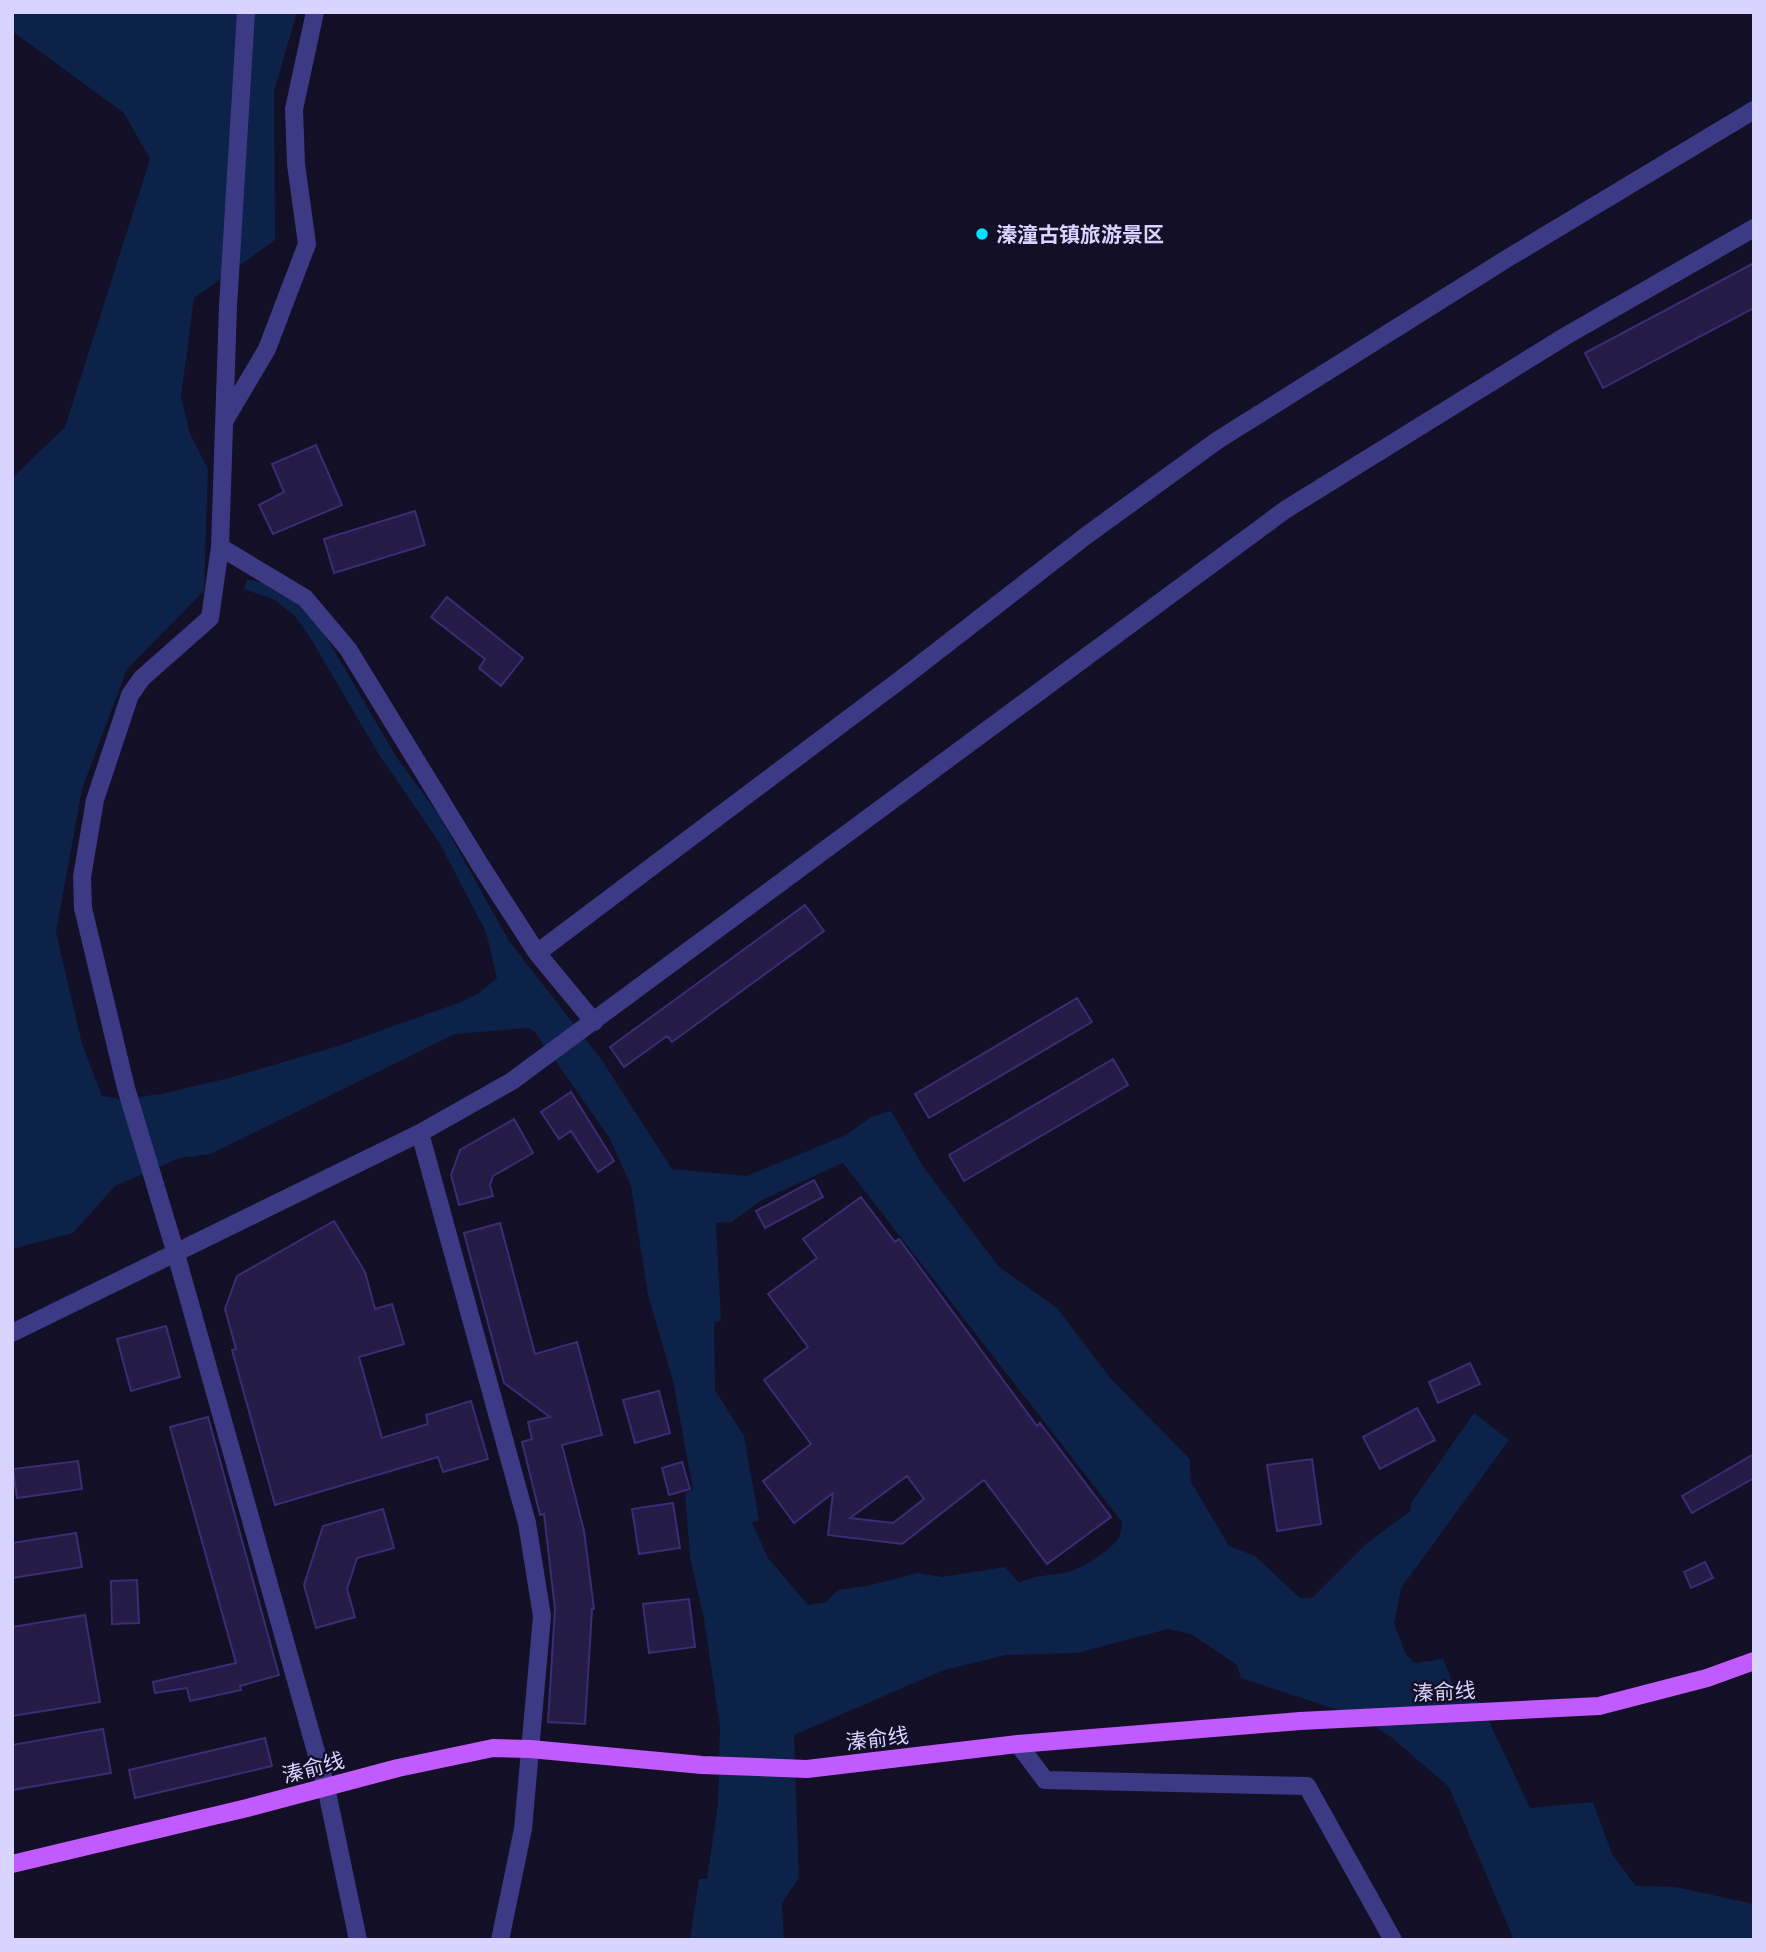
<svg xmlns="http://www.w3.org/2000/svg" width="1766" height="1952" font-family="Quicksand,'Noto Sans SC',sans-serif">
	<style>
		.water { fill: #0c2248; fill-rule: evenodd }
		.building { fill: #241b47; stroke: #3b2d73; stroke-width: 2; fill-rule: evenodd }
		.lines { fill: none; stroke-linecap: round; stroke-linejoin: round }
		.minor { stroke: #3d3a85; stroke-width: 18 }
		.major { stroke: #c25bff; stroke-width: 18 }
		.poi-dot { fill: #00e5ff; stroke: #130f26; stroke-width: 2.5 }
		.labels { text-anchor: middle; dominant-baseline: central; stroke-width: 5; stroke-linejoin: round; paint-order: stroke }
		.poi-label { font-size: 21px; font-weight: bold; fill: #d9d4ff; stroke: #130f26; text-anchor: start }
		.street-label { font-size: 21px; fill: #d9d4ff; stroke: #130f26 }
	</style>
	<rect width="100%" height="100%" fill="#130f26"/>
	<path class="water" d="M 12,12 L 297,12 L 274,92 L 275,240 L 194,298 L 181,397 L 190,434 L 208,469 L 204,591 L 127,669 L 82,789 L 56,932 L 82,1044 L 102,1096 L 122,1099 L 161,1094 L 229,1078 L 338,1046 L 458,1003 L 479,993 L 497,978 L 486,932 L 439,842 L 378,753 L 311,639 L 295,616 L 275,600 L 244,589 L 247,579 L 288,589 L 308,606 L 397,758 L 439,815 L 509,941 L 601,1059 L 672,1169 L 747,1176 L 846,1135 L 871,1117 L 891,1111 L 924,1168 L 999,1267 L 1057,1308 L 1111,1379 L 1190,1459 L 1191,1482 L 1229,1546 L 1255,1556 L 1300,1598 L 1312,1598 L 1367,1543 L 1410,1511 L 1411,1503 L 1474,1413 L 1509,1440 L 1401,1588 L 1394,1624 L 1406,1654 L 1414,1663 L 1443,1659 L 1456,1691 L 1480,1702 L 1530,1808 L 1593,1802 L 1612,1854 L 1636,1886 L 1676,1887 L 1754,1904 L 1754,1940 L 1514,1940 L 1449,1787 L 1391,1737 L 1362,1718 L 1241,1678 L 1237,1665 L 1191,1634 L 1168,1629 L 1077,1653 L 1006,1655 L 944,1670 L 794,1735 L 799,1878 L 782,1903 L 784,1940 L 690,1940 L 699,1879 L 707,1879 L 718,1804 L 720,1726 L 704,1619 L 690,1557 L 685,1492 L 693,1490 L 673,1381 L 648,1295 L 631,1186 L 609,1137 L 534,1031 L 528,1028 L 455,1034 L 211,1154 L 180,1158 L 115,1186 L 73,1233 L 12,1249 L 12,478 L 65,427 L 150,159 L 124,113 L 12,31 ZM 843,1163 L 1122,1522 C 1121,1527 1121,1534 1119,1538 C 1111,1550 1081,1569 1068,1572 C 1047,1577 1040,1573 1019,1583 L 1005,1567 L 942,1577 L 918,1573 L 871,1585 L 838,1590 L 826,1602 L 808,1605 L 768,1558 L 752,1523 L 759,1520 L 744,1436 L 715,1390 L 714,1322 L 721,1321 L 716,1223 L 732,1222 L 760,1201 Z"/>
	<path class="building" d="M 1754,263 L 1754,308 L 1603,388 L 1585,353 Z
		M 316,445 L 342,505 L 273,534 L 259,505 L 284,492 L 272,464 Z
		M 415,511 L 425,545 L 334,573 L 324,539 Z
		M 447,597 L 523,658 L 501,686 L 479,668 L 485,659 L 431,617 Z
		M 805,905 L 824,931 L 672,1042 L 667,1036 L 624,1067 L 610,1047 Z
		M 1077,998 L 1092,1022 L 929,1118 L 915,1094 Z
		M 1113,1059 L 1128,1085 L 964,1181 L 949,1155 Z
		M 571,1092 L 614,1161 L 598,1172 L 571,1131 L 559,1139 L 541,1112 Z
		M 514,1119 L 533,1153 L 493,1176 L 490,1185 L 493,1196 L 459,1205 L 451,1175 L 460,1150 Z
		M 814,1180 L 823,1197 L 765,1228 L 756,1211 Z
		M 861,1197 L 895,1242 L 899,1239 L 1037,1426 L 1040,1423 L 1111,1517 L 1047,1564 L 984,1480 L 902,1544 L 828,1535 L 833,1493 L 794,1523 L 763,1481 L 811,1444 L 764,1380 L 808,1347 L 768,1294 L 817,1258 L 803,1239 ZM 907,1476 L 924,1499 L 893,1523 L 850,1518 Z
		M 334,1221 L 365,1272 L 375,1309 L 392,1304 L 404,1344 L 359,1357 L 382,1438 L 428,1424 L 426,1415 L 471,1401 L 488,1459 L 443,1472 L 438,1457 L 275,1505 L 232,1350 L 236,1349 L 225,1309 L 237,1276 Z
		M 500,1223 L 535,1354 L 577,1342 L 602,1435 L 562,1445 L 584,1531 L 594,1609 L 592,1609 L 585,1724 L 548,1722 L 555,1609 L 544,1514 L 540,1515 L 522,1442 L 532,1439 L 528,1422 L 550,1417 L 504,1383 L 464,1233 Z
		M 166,1326 L 180,1377 L 131,1391 L 117,1339 Z
		M 1470,1363 L 1480,1384 L 1438,1403 L 1429,1382 Z
		M 659,1391 L 670,1433 L 635,1443 L 623,1400 Z
		M 1417,1408 L 1435,1440 L 1380,1469 L 1363,1437 Z
		M 208,1417 L 279,1675 L 240,1686 L 241,1690 L 190,1701 L 187,1688 L 155,1693 L 153,1682 L 236,1663 L 170,1427 Z
		M 1754,1454 L 1754,1478 L 1692,1513 L 1682,1496 Z
		M 1312,1459 L 1321,1524 L 1277,1531 L 1267,1465 Z
		M 78,1461 L 82,1489 L 17,1498 L 13,1469 Z
		M 682,1462 L 690,1489 L 669,1495 L 662,1468 Z
		M 673,1503 L 680,1548 L 639,1554 L 632,1509 Z
		M 383,1509 L 394,1548 L 357,1558 L 347,1589 L 355,1617 L 316,1628 L 304,1585 L 323,1526 Z
		M 76,1533 L 82,1567 L 12,1578 L 12,1543 Z
		M 1705,1562 L 1713,1578 L 1691,1588 L 1684,1572 Z
		M 137,1580 L 139,1623 L 112,1624 L 111,1581 Z
		M 689,1599 L 695,1647 L 649,1653 L 643,1604 Z
		M 85,1615 L 100,1702 L 12,1716 L 12,1627 Z
		M 103,1729 L 111,1773 L 12,1790 L 12,1745 Z
		M 265,1738 L 272,1766 L 135,1798 L 129,1770 Z"/>
	<g class="lines">
		<path class="minor" d="M 246,12 L 228,306 L 220,547 L 210,618 L 142,678 L 130,695 L 95,800 L 82,877 L 83,908 L 126,1088 L 176,1254 L 326,1787 L 358,1940
			M 225,420 L 267,349 L 307,244 L 296,164 L 294,109 L 315,12
			M 220,547 L 305,598 L 348,649 L 479,863 L 537,953 L 594,1022
			M 537,953 L 904,677 L 1087,535 L 1218,440 L 1508,258 L 1754,110
			M 420,1133 L 527,1523 L 542,1616 L 523,1829 L 500,1940
			M 12,1333 L 420,1133 L 512,1081 L 1285,510 L 1564,337 L 1754,228
			M 1018,1744 L 1045,1780 L 1307,1786 L 1393,1940"/>
		<path class="major" d="M 12,1864 L 247,1808 L 398,1768 L 493,1748 L 530,1749 L 702,1765 L 807,1769 L 1018,1744 L 1300,1721 L 1599,1706 L 1707,1678 L 1754,1661"/>
	</g>
	<circle class="poi-dot" cx="982" cy="234" r="7"/>
	<g class="labels">
		<g class="poi-label">
			<text x="996" y="234">溱潼古镇旅游景区</text>
		</g>
		<g class="street-label">
			<text transform="translate(1444 1691) rotate(-3)">溱俞线</text>
			<text transform="translate(877 1738) rotate(-7)">溱俞线</text>
			<text transform="translate(313 1767) rotate(-15)">溱俞线</text>
		</g>
	</g>
	<rect width="1766" height="1952" fill="none" stroke="#d9d4ff" stroke-width="28"/>
</svg>
